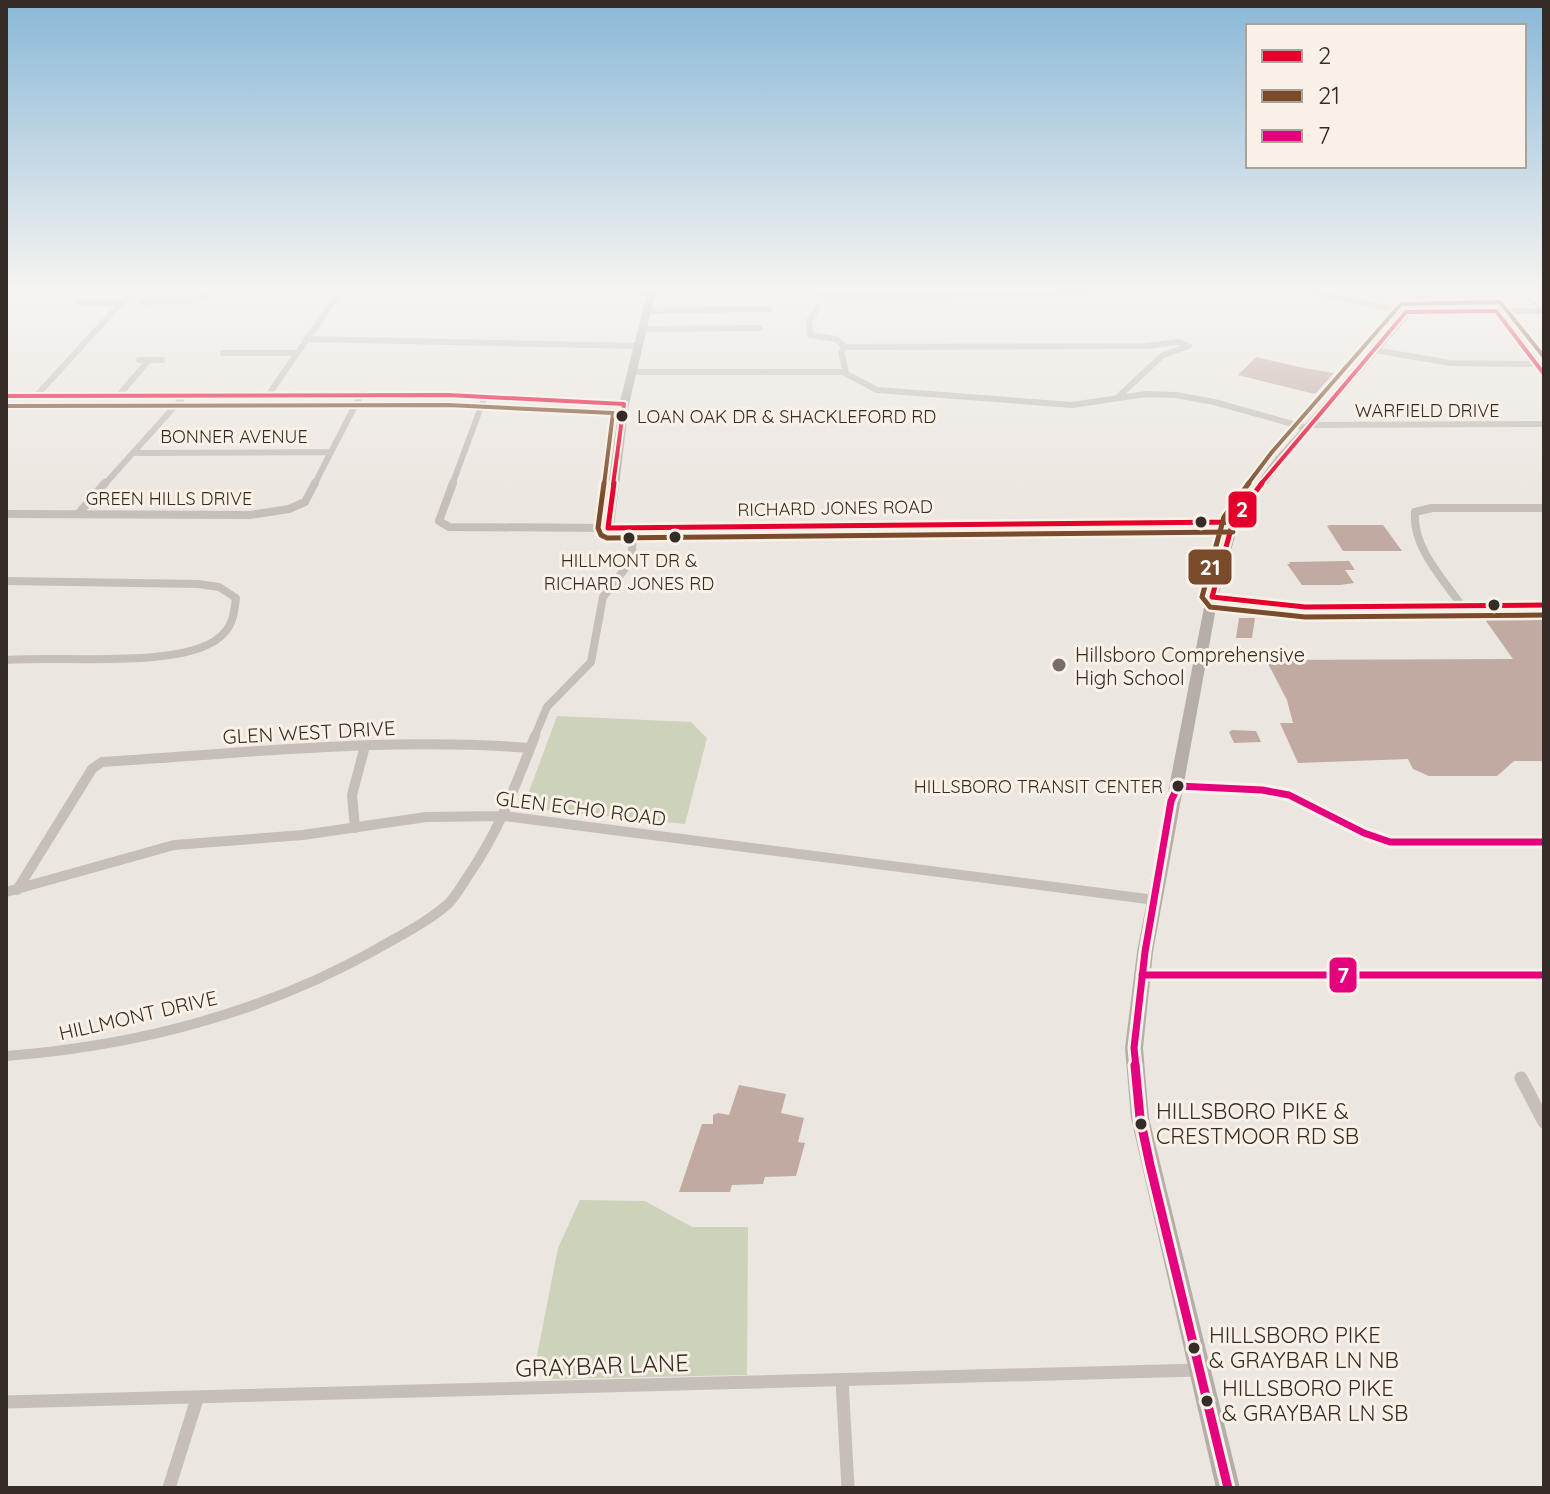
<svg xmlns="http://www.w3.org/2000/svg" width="1550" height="1494" font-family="Quicksand,sans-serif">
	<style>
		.green { fill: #cdd2ba }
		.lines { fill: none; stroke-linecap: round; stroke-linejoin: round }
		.stream { stroke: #9cbebe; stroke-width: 2 }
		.building { fill: #c0aaa1 }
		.street-far3 { stroke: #c5beb9; stroke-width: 6 }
		.street-far2 { stroke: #c5beb9; stroke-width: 8 }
		.street-far1 { stroke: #c5beb9; stroke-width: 10 }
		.street { stroke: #c5beb9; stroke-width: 13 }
		.secondary { fill: #b6afaa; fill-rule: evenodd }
		.primary { fill: #b4ada8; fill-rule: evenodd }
		.bus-1-far1-casing { stroke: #f9f1e7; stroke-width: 8 }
		.bus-1-casing { stroke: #f9f1e7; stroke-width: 10 }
		.bus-2-far1-casing { stroke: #f9f1e7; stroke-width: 8 }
		.bus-2-casing { stroke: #f9f1e7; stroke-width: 10 }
		.bus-3-far1-casing { stroke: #f9f1e7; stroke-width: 13 }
		.bus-3-casing { stroke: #f9f1e7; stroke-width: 15 }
		.bus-1-far1 { stroke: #e4002b; stroke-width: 4 }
		.bus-1 { stroke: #e4002b; stroke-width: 5 }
		.bus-2-far1 { stroke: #7a4b2a; stroke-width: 4 }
		.bus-2 { stroke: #7a4b2a; stroke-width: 5 }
		.bus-3-far1 { stroke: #e5007d; stroke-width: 7 }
		.bus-3 { stroke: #e5007d; stroke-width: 9 }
		.bus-dot { fill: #362c27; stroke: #f9f1e7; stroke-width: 3 }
		.poi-dot { fill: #766d68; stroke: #f9f1e7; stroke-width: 3 }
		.labels { text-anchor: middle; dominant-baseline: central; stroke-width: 6; stroke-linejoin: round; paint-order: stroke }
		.far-street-label { font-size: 18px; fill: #362c27; stroke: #f9f1e7 }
		.bus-label { font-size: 18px; fill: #362c27; stroke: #f9f1e7; text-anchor: start }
		.poi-label { font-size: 20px; fill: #362c27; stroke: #f9f1e7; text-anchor: start }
		.street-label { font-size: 20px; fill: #362c27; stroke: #f9f1e7 }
		.near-bus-label { font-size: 22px; fill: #362c27; stroke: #f9f1e7; text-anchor: start }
		.near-street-label { font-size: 24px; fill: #362c27; stroke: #f9f1e7 }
		.line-badge { stroke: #f9f1e7; stroke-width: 3 }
		.badge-label { font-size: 22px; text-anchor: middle; font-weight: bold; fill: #fff }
	</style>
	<rect width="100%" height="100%" fill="#ece6e0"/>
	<path class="green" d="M 557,716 L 691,722 L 707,738 L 685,824 L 535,809 L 527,797 Z
		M 580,1200 L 645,1201 L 692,1227 L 748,1227 L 747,1375 L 551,1379 L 535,1366 L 558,1248 Z"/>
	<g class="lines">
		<path class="stream" d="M 1520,290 L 1540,309"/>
	</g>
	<path class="building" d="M 1256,357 L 1304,368 L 1334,373 L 1315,394 L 1238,375 Z
		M 1330,525 L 1383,525 L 1402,551 L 1343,551 L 1327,526 Z
		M 1349,561 L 1355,570 L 1345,570 L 1354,583 L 1340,585 L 1302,585 L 1287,564 L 1290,564 L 1289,562 Z
		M 1481,614 L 1544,614 L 1544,761 L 1514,761 L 1497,776 L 1429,776 L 1413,769 L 1408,759 L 1298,763 L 1280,723 L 1293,723 L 1287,700 L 1266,660 L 1513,659 Z
		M 1239,618 L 1255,618 L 1252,638 L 1236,638 Z
		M 1232,730 L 1256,731 L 1261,742 L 1234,743 L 1229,732 Z
		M 739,1085 L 786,1094 L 781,1113 L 804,1118 L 798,1142 L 805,1143 L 796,1176 L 765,1177 L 763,1184 L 732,1185 L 730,1192 L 679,1192 L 702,1124 L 713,1124 L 713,1115 L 718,1113 L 729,1115 Z"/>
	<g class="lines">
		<path class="street-far3" d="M 517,290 L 651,293
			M 809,290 L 821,294 L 858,295 L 1306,291
			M 1301,290 L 1406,312
			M 144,302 L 189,301 L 208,294 L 209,290
			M 80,303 L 121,303
			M 818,307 L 809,321 L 810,335 L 836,339 L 845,347
			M 647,311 L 769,309
			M 641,329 L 760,328
			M 307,339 L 637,346
			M 845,347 L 1146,346 L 1179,342 L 1189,346 L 1163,355 L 1119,396
			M 845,347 L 841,352 L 846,372
			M 1374,350 L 1450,363 L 1536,364
			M 223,353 L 297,353
			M 139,360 L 162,360
			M 631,372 L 843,372 L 877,390 L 1072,405 L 1146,394 L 1176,395 L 1214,402 L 1307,428
			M 269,394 L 341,290
			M 119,395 L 149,360
			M 36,396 L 133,290
			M 1310,425 L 1544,424
			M 136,453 L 331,452
			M 104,485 L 185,395
			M 314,485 L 361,394
			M 452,485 L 485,396"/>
		<path class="street-far2" d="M 453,483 L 439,521 L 449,527 L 608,528
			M 6,514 L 250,515 L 289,509 L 305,502 L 315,483
			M 78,514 L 105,483
			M 6,581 L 198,584 L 219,587 L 236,598 C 234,614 233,626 220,637 C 182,670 58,655 6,660
			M 1462,606 C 1443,579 1412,547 1415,512 L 1432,508 L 1544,508
			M 534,738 L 547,707 L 591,662 L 603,597 L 627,566 L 632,552 L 633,529"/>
		<path class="street-far1" d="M 1178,786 L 1262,790 L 1289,795 L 1364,833 L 1390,842 L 1544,842
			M 355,828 L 352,795 L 365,746
			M 17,890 L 92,769 L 102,762 C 244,753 388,737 530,748
			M 6,892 L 174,845 L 303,835 L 426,817 L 504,816 L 1155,900
			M 6,1056 C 136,1046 263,1013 377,949 C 401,935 428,922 449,903 C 457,895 463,883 470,873 C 500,829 515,786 535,736"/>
		<path class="street" d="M 1521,1078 L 1544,1122
			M 842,1380 L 848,1488
			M 6,1402 L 1198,1370
			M 169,1488 L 197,1399"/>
		<path class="secondary" d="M 648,290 L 656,290 L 629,404 L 614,525 L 1233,519 L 1239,522 L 1233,525 L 608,531 L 602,528 L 619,407 L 448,398 L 6,399 L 6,393 L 448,392 L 620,401 Z
			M 1544,308 L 1544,314 L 1503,314 L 1544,368 L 1544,377 L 1541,376 L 1494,314 L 1406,315 L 1402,312 L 1406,309 Z
			M 1212,593 L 1305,603 L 1544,601 L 1544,609 L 1305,611 L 1208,600 L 1206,597 Z
			M 1142,969 L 1544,969 L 1544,981 L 1142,981 L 1136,980 L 1134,975 L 1136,970 Z"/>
		<path class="primary" d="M 1424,290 L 1432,290 L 1284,461 L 1239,522 L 1218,597 L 1153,952 L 1143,1048 L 1149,1118 L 1240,1488 L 1216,1488 L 1131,1118 L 1125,1048 L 1137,952 L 1206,597 L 1227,522 L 1276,457 Z"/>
		<defs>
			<path id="bus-1-far1" d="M 6,396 L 448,395 L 624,404 L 613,485
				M 1260,485 L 1406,312 L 1496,311 L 1544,374"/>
			<path id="bus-1" d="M 614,483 L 608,528 L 1233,522
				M 1262,483 L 1233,522 L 1212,597 L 1305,607 L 1544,605"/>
			<path id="bus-2-far1" d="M 6,406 L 448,405 L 613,413 L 604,485
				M 1247,485 L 1272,452 L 1401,304 L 1500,302 L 1544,357"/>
			<path id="bus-2" d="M 604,483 L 598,528 L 601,535 L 607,538 L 1233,532
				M 1249,483 L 1224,517 L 1202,597 L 1210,607 L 1305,617 L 1544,615"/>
			<path id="bus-3-far1" d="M 1142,975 L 1544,975
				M 1136,1067 L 1134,1048 L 1145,952 L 1171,801 L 1178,786 L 1262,790 L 1289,795 L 1364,833 L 1390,842 L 1544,842"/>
			<path id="bus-3" d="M 1135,1065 L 1140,1118 L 1150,1165 L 1228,1488"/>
		</defs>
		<use href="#bus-1-far1" class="bus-1-far1-casing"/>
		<use href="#bus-1" class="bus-1-casing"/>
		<use href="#bus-2-far1" class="bus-2-far1-casing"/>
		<use href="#bus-2" class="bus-2-casing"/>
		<use href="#bus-3-far1" class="bus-3-far1-casing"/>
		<use href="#bus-3" class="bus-3-casing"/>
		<use href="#bus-1-far1" class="bus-1-far1"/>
		<use href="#bus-1" class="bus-1"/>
		<use href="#bus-2-far1" class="bus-2-far1"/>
		<use href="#bus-2" class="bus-2"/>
		<use href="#bus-3-far1" class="bus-3-far1"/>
		<use href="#bus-3" class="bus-3"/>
	</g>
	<linearGradient id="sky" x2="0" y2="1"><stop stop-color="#89b8d7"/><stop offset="0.58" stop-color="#f6f4f1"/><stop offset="1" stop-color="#f6f4f1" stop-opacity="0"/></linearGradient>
	<rect width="1550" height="499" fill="url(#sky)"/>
	<g class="bus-dot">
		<circle cx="622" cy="416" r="7"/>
		<circle cx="1201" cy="522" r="7"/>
		<circle cx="675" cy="537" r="7"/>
		<circle cx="629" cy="538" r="7"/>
		<circle cx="1494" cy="605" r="7"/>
		<circle cx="1178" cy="786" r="7"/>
		<circle cx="1141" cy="1124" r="7"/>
		<circle cx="1194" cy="1348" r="7"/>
		<circle cx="1207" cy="1401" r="7"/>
	</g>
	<circle class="poi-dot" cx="1059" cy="665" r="8"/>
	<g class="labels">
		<g class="far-street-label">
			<text x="1427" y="410">WARFIELD DRIVE</text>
			<text x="234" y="436">BONNER AVENUE</text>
			<text x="169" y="498">GREEN HILLS DRIVE</text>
			<text transform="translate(835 508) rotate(-1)">RICHARD JONES ROAD</text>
		</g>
		<g class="bus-label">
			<text x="637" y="416">LOAN OAK DR &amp; SHACKLEFORD RD</text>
			<text x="629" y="560" text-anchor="middle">HILLMONT DR &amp;<tspan x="629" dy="23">RICHARD JONES RD</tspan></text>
			<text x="1163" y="786" text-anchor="end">HILLSBORO TRANSIT CENTER</text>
		</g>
		<g class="poi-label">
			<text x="1075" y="654">Hillsboro Comprehensive<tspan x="1075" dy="23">High School</tspan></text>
		</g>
		<g class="street-label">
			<text transform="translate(309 732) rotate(-3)">GLEN WEST DRIVE</text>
			<text transform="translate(581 808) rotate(7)">GLEN ECHO ROAD</text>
			<text transform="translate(138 1015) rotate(-13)">HILLMONT DRIVE</text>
		</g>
		<g class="near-bus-label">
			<text x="1156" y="1111">HILLSBORO PIKE &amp;<tspan x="1156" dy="25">CRESTMOOR RD SB</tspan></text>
			<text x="1209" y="1335">HILLSBORO PIKE<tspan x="1209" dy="25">&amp; GRAYBAR LN NB</tspan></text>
			<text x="1222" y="1388">HILLSBORO PIKE<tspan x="1222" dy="25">&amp; GRAYBAR LN SB</tspan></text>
		</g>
		<g class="near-street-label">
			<text transform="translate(602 1365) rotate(-2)">GRAYBAR LANE</text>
		</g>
	</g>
	<g class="line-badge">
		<rect x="1227" y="490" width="31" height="39" rx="8" fill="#e4002b"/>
		<rect x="1187" y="548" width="46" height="38" rx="8" fill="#7a4b2a"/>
		<rect x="1328" y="956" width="30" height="38" rx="8" fill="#e5007d"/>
	</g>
	<g class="badge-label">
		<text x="1242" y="517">2</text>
		<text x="1210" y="575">21</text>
		<text x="1343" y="983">7</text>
	</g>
	<rect width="1550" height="1494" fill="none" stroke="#362c27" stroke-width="16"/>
	<rect x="1246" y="24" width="280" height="144" fill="#f9f1e7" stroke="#aba29a" stroke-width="2"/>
	<rect x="1262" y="50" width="40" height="12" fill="#e4002b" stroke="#aba29a" stroke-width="2"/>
	<text x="1318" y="64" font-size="24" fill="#362c27">2</text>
	<rect x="1262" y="90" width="40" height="12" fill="#7a4b2a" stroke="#aba29a" stroke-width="2"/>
	<text x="1318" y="104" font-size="24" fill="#362c27">21</text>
	<rect x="1262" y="130" width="40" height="12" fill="#e5007d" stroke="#aba29a" stroke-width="2"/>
	<text x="1318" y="144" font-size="24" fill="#362c27">7</text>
</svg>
